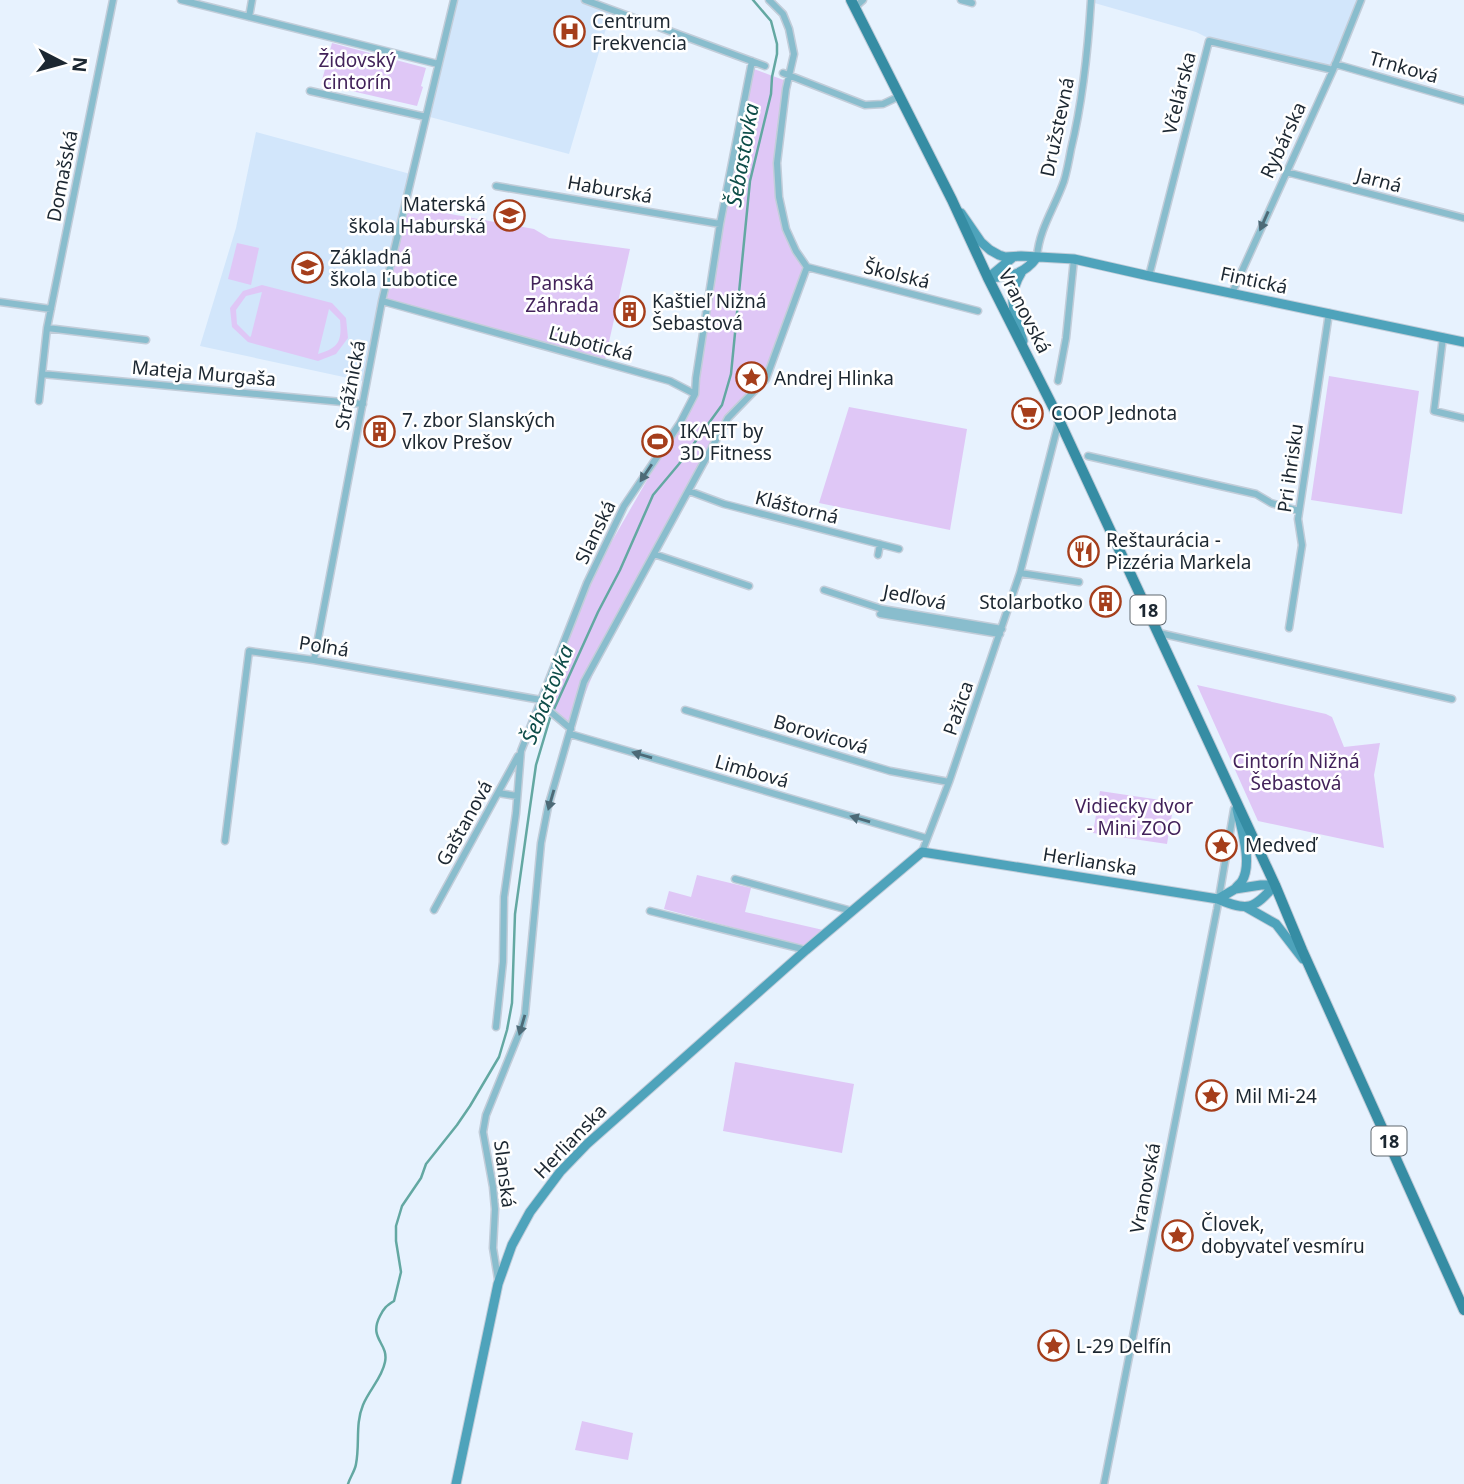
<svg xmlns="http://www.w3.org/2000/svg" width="1464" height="1484" font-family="'Noto Sans',sans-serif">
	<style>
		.built { fill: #d2e6fb }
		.green { fill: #dfc7f6; fill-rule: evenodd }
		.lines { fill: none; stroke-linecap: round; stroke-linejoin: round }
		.stream { stroke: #63a8a2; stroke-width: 2.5 }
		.street-casing { stroke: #c2cdd9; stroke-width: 9 }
		.secondary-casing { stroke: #c2cdd9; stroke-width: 11 }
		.primary-casing { stroke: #c2cdd9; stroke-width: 12 }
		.street { stroke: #89bdcd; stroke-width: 6 }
		.secondary { stroke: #4ea3bb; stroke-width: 9 }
		.primary { stroke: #368da4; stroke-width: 10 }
		.oneway { fill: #4d6a77 }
		.labels { text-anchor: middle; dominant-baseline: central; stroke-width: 5; stroke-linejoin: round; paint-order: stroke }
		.shield { fill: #fff; stroke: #60686f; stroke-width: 2 }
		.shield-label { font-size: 18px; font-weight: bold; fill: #1c2731 }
		.poi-label { font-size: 19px; fill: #1c2731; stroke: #fff; text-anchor: start }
		.park-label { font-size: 19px; fill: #42225a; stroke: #fff }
		.street-label { font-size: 19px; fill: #1c2731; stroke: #fff }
		.water-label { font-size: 21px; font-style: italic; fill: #0e4d49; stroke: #fff }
	</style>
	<rect width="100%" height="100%" fill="#e7f2fe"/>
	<path class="built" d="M 456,0 L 591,0 L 612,8 L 569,154 L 430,117 Z
		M 1091,0 L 1364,0 L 1335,68 L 1212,40 L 1196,32 L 1091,2 Z
		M 256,132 L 414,175 L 367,382 L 200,346 L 236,228 Z"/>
	<path class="green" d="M 332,43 L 426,68 L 421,86 L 423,87 L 417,106 L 321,84 Z
		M 754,69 L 789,82 L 785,95 C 783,133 774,190 786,226 C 792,241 801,255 809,269 L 773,363 L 758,388 L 728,418 L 603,649 L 572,727 L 542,703 L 597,567 L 695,397 L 720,227 Z
		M 406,206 L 534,229 L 549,238 L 630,249 L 604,364 L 382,301 Z
		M 237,243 L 259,248 L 251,285 L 228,279 Z
		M 262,285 L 332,303 L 346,318 L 348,338 L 336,354 L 318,361 L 248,342 L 232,327 L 230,308 L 243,291 ZM 262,292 L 251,336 L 250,337 L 237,324 L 236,310 L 246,296 ZM 329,309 L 340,320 C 342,341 339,348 318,354 Z
		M 1329,376 L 1419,391 L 1402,514 L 1311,500 Z
		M 849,407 L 967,429 L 950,530 L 819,503 Z
		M 1197,685 L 1326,714 L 1332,717 L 1344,747 L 1380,743 L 1374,775 L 1384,848 L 1258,821 Z
		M 1100,791 L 1174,802 L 1167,844 L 1093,833 Z
		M 697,875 L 751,888 L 745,912 L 832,932 L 814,949 L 664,909 L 669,891 L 691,897 Z
		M 735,1062 L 854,1084 L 842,1153 L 723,1131 Z
		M 582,1421 L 633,1433 L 628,1460 L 575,1450 Z"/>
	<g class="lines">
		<path class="stream" d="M 348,1484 C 350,1477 355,1471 356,1464 C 360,1444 355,1424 363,1405 C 369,1390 382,1378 385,1362 C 389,1343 368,1339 380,1316 C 384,1308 386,1306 394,1301 L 401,1272 L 396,1241 L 396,1226 L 402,1206 L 421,1178 L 426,1164 L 457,1125 L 470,1106 L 499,1057 L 507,1030 L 512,1003 L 515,914 L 527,828 L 536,765 L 550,718 L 598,612 L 620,570 L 653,495 L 679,464 L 722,405 L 731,374 L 750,181 L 771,94 L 772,77 L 777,54 L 777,44 L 771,21 L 753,0"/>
		<defs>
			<path id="street" d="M 181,0 L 438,64
				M 585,0 L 765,66
				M 961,0 L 972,3
				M 855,7 L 863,0
				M 249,17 L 252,0
				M 1335,64 L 1464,101
				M 783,73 L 865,105 L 883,104 L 900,96
				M 310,91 L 426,117
				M 1286,172 L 1464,218
				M 496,186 L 720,224
				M 1037,257 C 1039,229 1055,207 1064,181 C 1067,171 1069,160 1071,149 C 1083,100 1088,50 1091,0
				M 807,267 L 978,311
				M 1149,276 L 1209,41 L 1333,70
				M 1232,293 L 1333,70 L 1361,0
				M 382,301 L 670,381 L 695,394
				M 0,302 L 51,309
				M 47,328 L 146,340
				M 1443,337 L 1434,411 L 1464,418
				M 42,374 L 363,404
				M 1058,381 L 1066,338 L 1074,259
				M 39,401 L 47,328 L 113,0
				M 1088,456 L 1256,494 L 1271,503 L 1299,511
				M 689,491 L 724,504 L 899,549
				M 654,554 L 749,586
				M 878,555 L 880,544
				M 1020,573 L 1079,582
				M 824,590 L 882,609 L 1002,629
				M 880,614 L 1000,634
				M 1289,628 L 1302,545 L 1298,519 L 1329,313
				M 1159,633 L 1452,699
				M 314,660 L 382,301 L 454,0
				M 685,710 L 890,771 L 949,782
				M 570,734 L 926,838
				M 498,793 L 517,796
				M 225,841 L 249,651 L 314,660 L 541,700 L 546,708 L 571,729
				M 922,852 L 949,782 L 1020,573 L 1059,421
				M 735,879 L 852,911
				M 434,910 L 518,756
				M 650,911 L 806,950
				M 496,1027 L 503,962 L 504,897 L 516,813 L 521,751 L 587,583 L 624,506 L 680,423 L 695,394 L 696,378 L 720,224 L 752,61
				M 498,1279 L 493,1248 L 495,1209 L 493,1187 L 483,1132 L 486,1115 L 522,1026 L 525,1014 L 541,843 L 548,807 L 584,682 L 728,418 L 766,379 L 807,267 L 796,251 L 786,229 L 779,197 L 777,163 L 786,89 L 794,54 L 789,29 L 783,14 L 769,0
				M 1104,1484 L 1217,909 L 1234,809"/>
			<path id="secondary" d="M 961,213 L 981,242 L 990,250 L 999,255 L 1005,257 L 1021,256 L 1074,259 L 1149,276 L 1464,342
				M 1021,273 C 1006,297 1015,316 1023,341
				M 988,278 C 1009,277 1024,275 1037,257
				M 988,278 L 1012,258
				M 1235,889 C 1237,886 1240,884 1242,881 C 1253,863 1241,828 1237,809
				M 1218,899 L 1235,889 L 1261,885 L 1275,885
				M 1246,907 L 1276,924 L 1303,959
				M 456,1484 L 498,1284 L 512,1245 L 530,1212 L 560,1172 L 587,1144 L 806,950 L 922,852 L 1218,899 C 1248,912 1254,909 1275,885"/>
			<path id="primary" d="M 851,0 L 952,200 L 988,278 L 1053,407 L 1275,885 L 1302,950 L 1464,1310"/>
		</defs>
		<use href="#street" class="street-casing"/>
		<use href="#secondary" class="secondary-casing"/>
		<use href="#primary" class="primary-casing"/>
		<use href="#street" class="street"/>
		<use href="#secondary" class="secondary"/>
		<use href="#primary" class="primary"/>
	</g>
	<defs><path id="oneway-solid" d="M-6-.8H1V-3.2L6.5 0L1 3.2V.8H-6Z" transform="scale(1.75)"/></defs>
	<g class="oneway">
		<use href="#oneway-solid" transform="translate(1264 221) rotate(114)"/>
		<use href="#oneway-solid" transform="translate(646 473) rotate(124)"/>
		<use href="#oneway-solid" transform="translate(642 755) rotate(-164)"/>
		<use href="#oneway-solid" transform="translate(551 800) rotate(106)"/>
		<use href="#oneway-solid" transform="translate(860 819) rotate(-164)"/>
		<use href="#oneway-solid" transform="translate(522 1025) rotate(106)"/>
	</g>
	<defs>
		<symbol id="hospital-ring" viewBox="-11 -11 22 22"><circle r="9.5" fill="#fff" stroke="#a53e1b" stroke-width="1.5"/><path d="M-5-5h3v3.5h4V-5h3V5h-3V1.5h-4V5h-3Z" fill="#a53e1b"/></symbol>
		<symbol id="school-ring" viewBox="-11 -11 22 22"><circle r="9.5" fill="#fff" stroke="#a53e1b" stroke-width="1.5"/><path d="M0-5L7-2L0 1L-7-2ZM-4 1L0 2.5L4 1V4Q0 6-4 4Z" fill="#a53e1b"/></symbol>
		<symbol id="building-ring" viewBox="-11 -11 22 22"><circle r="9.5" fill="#fff" stroke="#a53e1b" stroke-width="1.5"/><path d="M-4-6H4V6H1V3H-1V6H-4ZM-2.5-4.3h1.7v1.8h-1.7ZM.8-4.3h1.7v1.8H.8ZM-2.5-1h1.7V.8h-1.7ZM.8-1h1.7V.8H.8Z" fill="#a53e1b"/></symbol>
		<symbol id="sight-ring" viewBox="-11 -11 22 22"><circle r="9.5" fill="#fff" stroke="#a53e1b" stroke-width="1.5"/><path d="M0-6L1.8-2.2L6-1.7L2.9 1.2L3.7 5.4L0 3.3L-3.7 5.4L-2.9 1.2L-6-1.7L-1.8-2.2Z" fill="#a53e1b"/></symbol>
		<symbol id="supermarket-ring" viewBox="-11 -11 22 22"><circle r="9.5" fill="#fff" stroke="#a53e1b" stroke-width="1.5"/><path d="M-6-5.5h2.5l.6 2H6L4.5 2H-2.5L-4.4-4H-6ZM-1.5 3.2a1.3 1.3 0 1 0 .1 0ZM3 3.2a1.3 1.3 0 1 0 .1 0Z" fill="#a53e1b"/></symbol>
		<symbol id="stadium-ring" viewBox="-11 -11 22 22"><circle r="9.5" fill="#fff" stroke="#a53e1b" stroke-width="1.5"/><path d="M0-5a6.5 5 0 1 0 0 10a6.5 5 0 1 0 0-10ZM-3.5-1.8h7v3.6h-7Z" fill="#a53e1b"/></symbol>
		<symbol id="restaurant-ring" viewBox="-11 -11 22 22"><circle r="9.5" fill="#fff" stroke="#a53e1b" stroke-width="1.5"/><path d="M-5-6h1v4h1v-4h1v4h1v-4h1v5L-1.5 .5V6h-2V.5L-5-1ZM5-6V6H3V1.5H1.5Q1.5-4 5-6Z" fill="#a53e1b"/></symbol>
	</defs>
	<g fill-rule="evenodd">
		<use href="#hospital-ring" x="552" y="14" width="35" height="35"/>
		<use href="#school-ring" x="492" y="198" width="35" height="35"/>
		<use href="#school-ring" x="290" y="250" width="35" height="35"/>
		<use href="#building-ring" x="612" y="294" width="35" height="35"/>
		<use href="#sight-ring" x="734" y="360" width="35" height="35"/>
		<use href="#supermarket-ring" x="1010" y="396" width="35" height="35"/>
		<use href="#building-ring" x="362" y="414" width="35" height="35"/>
		<use href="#stadium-ring" x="640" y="424" width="35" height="35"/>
		<use href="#restaurant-ring" x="1066" y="534" width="35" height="35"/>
		<use href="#building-ring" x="1088" y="584" width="35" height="35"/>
		<use href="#sight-ring" x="1204" y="828" width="35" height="35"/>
		<use href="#sight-ring" x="1194" y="1078" width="35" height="35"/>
		<use href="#sight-ring" x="1160" y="1218" width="35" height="35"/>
		<use href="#sight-ring" x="1036" y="1328" width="35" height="35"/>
	</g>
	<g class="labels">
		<g class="shield">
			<rect x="1130.5" y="595.5" width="35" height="29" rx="5"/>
			<rect x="1371.5" y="1126.5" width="35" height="29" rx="5"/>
		</g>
		<g class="shield-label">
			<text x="1148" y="610">18</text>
			<text x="1389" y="1141">18</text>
		</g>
		<g class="poi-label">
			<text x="592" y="21">Centrum<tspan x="592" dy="22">Frekvencia</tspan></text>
			<text x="486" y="204" text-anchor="end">Materská<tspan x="486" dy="22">škola Haburská</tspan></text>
			<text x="330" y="257">Základná<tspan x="330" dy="22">škola Ľubotice</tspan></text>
			<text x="652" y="301">Kaštieľ Nižná<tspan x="652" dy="22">Šebastová</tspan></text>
			<text x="774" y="378">Andrej Hlinka</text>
			<text x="1051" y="413">COOP Jednota</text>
			<text x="402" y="420">7. zbor Slanských<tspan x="402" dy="22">vlkov Prešov</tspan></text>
			<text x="680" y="431">IKAFIT by<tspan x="680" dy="22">3D Fitness</tspan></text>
			<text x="1106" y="540">Reštaurácia -<tspan x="1106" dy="22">Pizzéria Markela</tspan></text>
			<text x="1083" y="602" text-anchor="end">Stolarbotko</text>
			<text x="1245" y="845">Medveď</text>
			<text x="1235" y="1096">Mil Mi-24</text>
			<text x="1201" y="1224">Človek,<tspan x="1201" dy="22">dobyvateľ vesmíru</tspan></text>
			<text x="1076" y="1346">L-29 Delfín</text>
		</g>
		<g class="park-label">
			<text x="357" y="60">Židovský<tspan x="357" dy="22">cintorín</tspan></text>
			<text x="562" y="283">Panská<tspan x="562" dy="22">Záhrada</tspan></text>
			<text x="1296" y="761">Cintorín Nižná<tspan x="1296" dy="22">Šebastová</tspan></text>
			<text x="1134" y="806">Vidiecky dvor<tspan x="1134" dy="22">- Mini ZOO</tspan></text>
		</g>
		<g class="street-label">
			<text transform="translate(1404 67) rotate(16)">Trnková</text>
			<text transform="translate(1179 93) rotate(-76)">Včelárska</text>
			<text transform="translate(1057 127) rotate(-78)">Družstevná</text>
			<text transform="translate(1283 140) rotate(-65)">Rybárska</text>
			<text transform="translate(62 176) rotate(-79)">Domašská</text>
			<text transform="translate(1379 180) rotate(15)">Jarná</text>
			<text transform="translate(610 189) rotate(10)">Haburská</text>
			<text transform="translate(897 274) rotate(14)">Školská</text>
			<text transform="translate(1254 280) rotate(12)">Fintická</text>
			<text transform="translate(1025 311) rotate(63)">Vranovská</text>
			<text transform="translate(591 343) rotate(15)">Ľubotická</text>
			<text transform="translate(204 373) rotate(5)">Mateja Murgaša</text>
			<text transform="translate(350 385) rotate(-79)">Strážnická</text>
			<text transform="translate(1290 468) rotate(-82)">Pri ihrisku</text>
			<text transform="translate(797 507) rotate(14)">Kláštorná</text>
			<text transform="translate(595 532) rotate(-64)">Slanská</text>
			<text transform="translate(915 597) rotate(11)">Jedľová</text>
			<text transform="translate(324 646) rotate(9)">Poľná</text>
			<text transform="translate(958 708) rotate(-71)">Pažica</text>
			<text transform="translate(821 734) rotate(16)">Borovicová</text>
			<text transform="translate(752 771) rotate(16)">Limbová</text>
			<text transform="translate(464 823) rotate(-61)">Gaštanová</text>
			<text transform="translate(1090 861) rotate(9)">Herlianska</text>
			<text transform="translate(570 1141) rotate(-46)">Herlianska</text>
			<text transform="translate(505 1174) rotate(83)">Slanská</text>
			<text transform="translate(1145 1188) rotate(-79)">Vranovská</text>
		</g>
		<g class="water-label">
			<text transform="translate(742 155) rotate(-80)">Šebastovka</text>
			<text transform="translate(547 694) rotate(-68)">Šebastovka</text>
		</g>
	</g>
	<g transform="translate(63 63) rotate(96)" stroke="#ffffff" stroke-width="5" paint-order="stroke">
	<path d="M0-5L12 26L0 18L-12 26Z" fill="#1c2731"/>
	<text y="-10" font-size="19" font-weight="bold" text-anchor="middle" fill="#1c2731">N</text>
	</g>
</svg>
